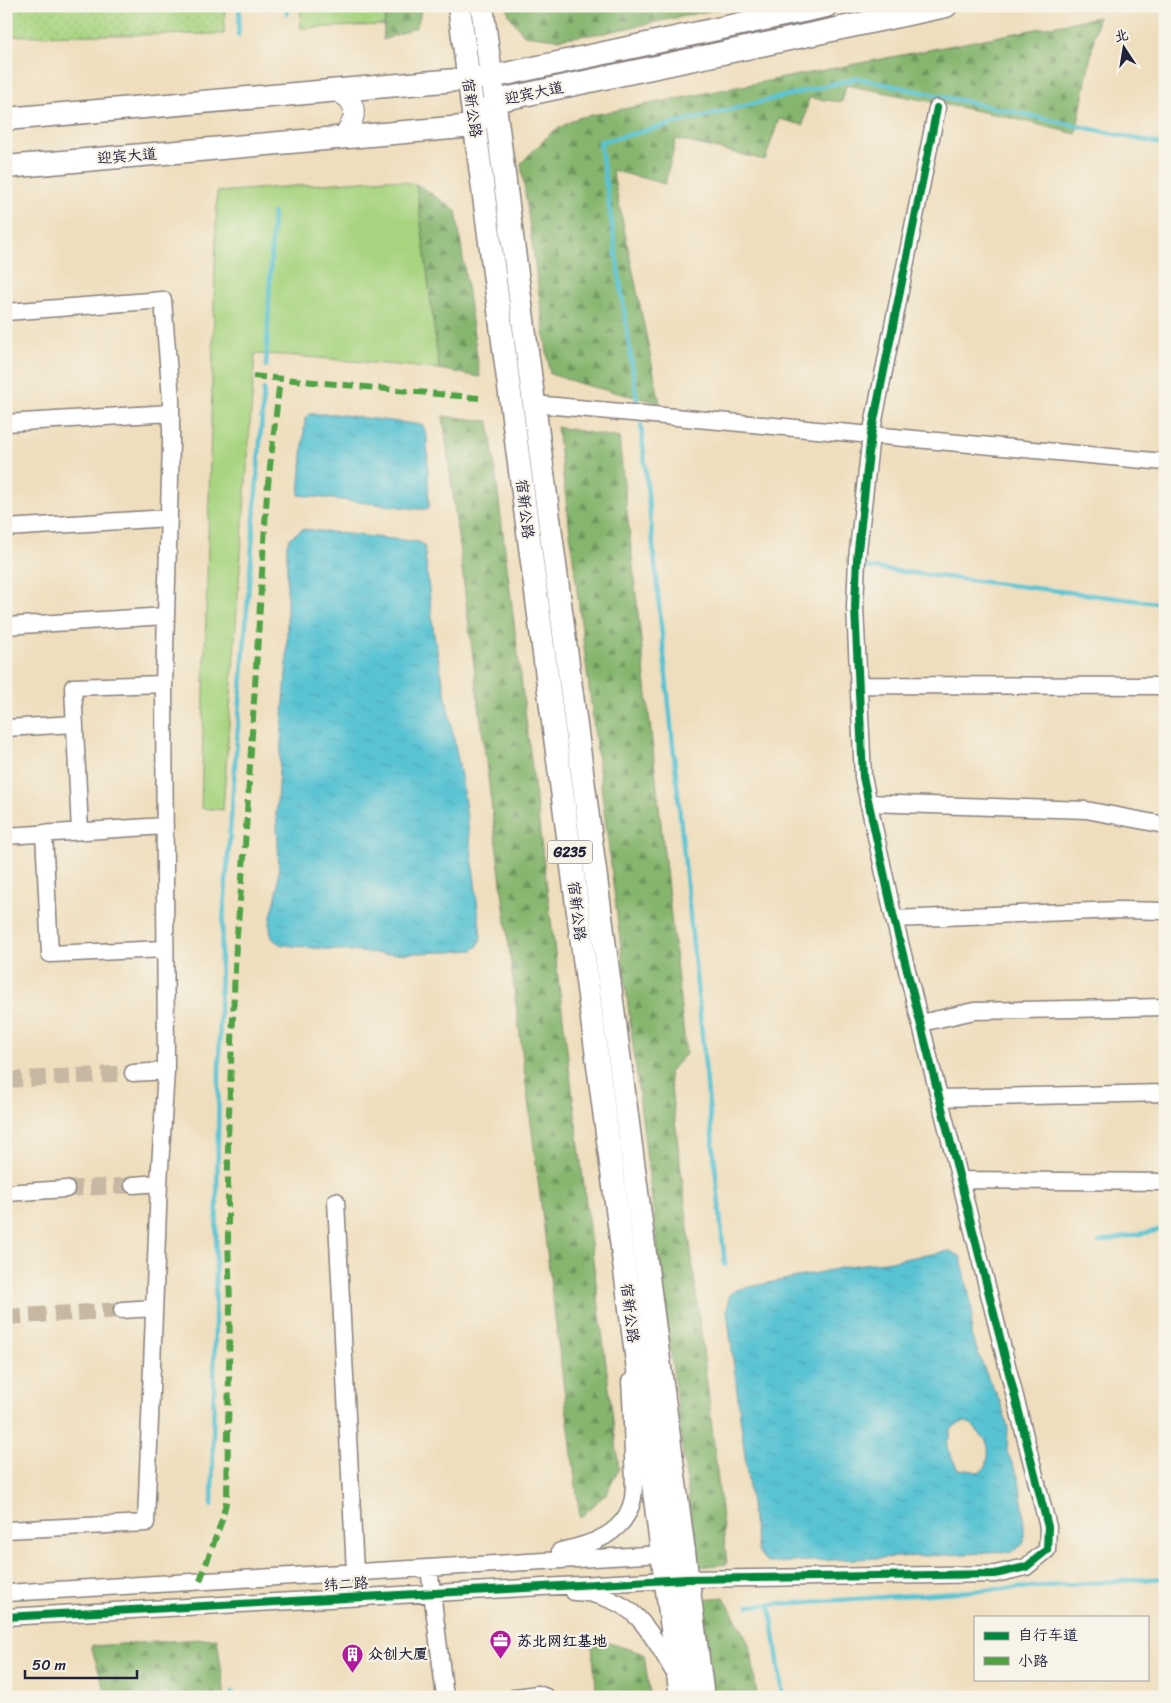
<svg xmlns="http://www.w3.org/2000/svg" width="1171" height="1703" font-family="Sriracha,'LXGW WenKai TC',sans-serif">
	<style>
		.grass { fill: url(#grass-dots); stroke: #657b5e }
		.forest { fill: url(#forest-firs); stroke: #546c54 }
		.garden { fill: #a8d480; stroke: #657b5e }
		.water { fill: url(#water-ripples); stroke: #3d7287; fill-rule: evenodd }
		.lines { fill: none; stroke-linecap: round; stroke-linejoin: round }
		.stream { stroke: #58c3d3; stroke-width: 4.5 }
		.minor-tunnel { stroke: #c6b8a3; stroke-width: 16; stroke-dasharray: 16 8; stroke-linecap: butt }
		.minor-casing { stroke: #88807c; stroke-width: 19 }
		.major-casing { stroke: #88807c; stroke-width: 22 }
		.highway-casing { stroke: #88807c; stroke-width: 25 }
		.minor { stroke: #fff; stroke-width: 16 }
		.major { stroke: #fff; stroke-width: 20 }
		.highway { stroke: #fff; stroke-width: 22 }
		.quiet { stroke: #50a245; stroke-width: 6; stroke-dasharray: 12 6; stroke-linecap: butt }
		.cycleway-casing { stroke: #f7f3e8; stroke-width: 11 }
		.cycleway { stroke: #00873e; stroke-width: 8 }
		.labels { text-anchor: middle; dominant-baseline: central; stroke-width: 4.5; stroke-linejoin: round; paint-order: stroke }
		.shield { fill: #f7f3e8; stroke: #62616f; stroke-width: 1 }
		.shield-label { font-size: 14px; font-weight: bold; fill: #22223b }
		.street-label { font-size: 15px; fill: #22223b; stroke: #f7f3e8 }
		.poi-label { font-size: 15px; font-weight: bold; fill: #22223b; stroke: #f7f3e8; text-anchor: start }
	</style>
	<defs>
		<pattern id="grass-dots" width="8" height="8" patternUnits="userSpaceOnUse" patternTransform="scale(1.25)"><rect width="8" height="8" fill="#a8d480"/><path d="M2 2h.1M6 6h.1" fill="none" stroke="#90b670" stroke-width="1.8" stroke-linecap="round"/></pattern>
		<pattern id="forest-firs" width="22" height="20" patternUnits="userSpaceOnUse" patternTransform="scale(1.25)"><rect width="22" height="20" fill="#86b66e"/><path d="M5 1l3.5 6h-7zM16 11l3.5 6h-7z" fill="#6d945c"/></pattern>
		<pattern id="water-ripples" width="26" height="14" patternUnits="userSpaceOnUse" patternTransform="scale(1.25)"><rect width="26" height="14" fill="#58c3d3"/><path d="M2 4q2-2 4 0t4 0M15 11q2-2 4 0t4 0" fill="none" stroke="#4ca7b6"/></pattern>
	</defs>
	<rect width="100%" height="100%" fill="#f7f3e8"/>
	<filter id="ink" filterUnits="userSpaceOnUse"><feTurbulence type="fractalNoise" baseFrequency=".02" numOctaves="2"/><feDisplacementMap in="SourceGraphic" scale="10" xChannelSelector="R" yChannelSelector="G"/><feConvolveMatrix kernelMatrix="1 2 1 2 8 2 1 2 1" color-interpolation-filters="sRGB"/></filter>
	<filter id="wash" filterUnits="userSpaceOnUse"><feTurbulence type="fractalNoise" baseFrequency=".0096" numOctaves="4" result="noise"/><feDisplacementMap in="SourceGraphic" scale="20" xChannelSelector="R" yChannelSelector="G"/><feGaussianBlur stdDeviation="1.12" result="paint"/><feColorMatrix in="noise" values="0 0 0 0 0 0 0 0 0 0 0 0 0 0 0 0 0 1.4 0 .05"/><feComposite in="paint" operator="in"/></filter>
	<g filter="url(#wash)">
		<rect width="100%" height="100%" fill="#efdebd"/>
		<path class="grass" d="M 6,6 L 225,6 L 224,34 L 6,36 Z"/>
		<path class="forest" d="M 386,6 L 422,6 L 417,27 L 383,40 Z
			M 507,6 L 732,6 L 604,33 L 557,39 L 524,35 L 509,15 Z
			M 1098,17 L 1076,134 L 1003,116 L 846,85 L 842,102 L 809,98 L 803,125 L 779,119 L 765,160 L 676,139 L 665,184 L 612,170 L 660,403 L 585,385 L 550,374 L 521,163 L 552,132 L 577,118 Z
			M 416,184 L 456,210 L 480,377 L 439,369 Z
			M 443,416 L 489,421 L 619,1469 L 606,1494 L 580,1518 Z
			M 557,427 L 619,438 L 686,1054 L 669,1072 L 709,1399 L 727,1564 L 697,1567 Z
			M 724,1597 L 751,1648 L 757,1697 L 713,1697 L 701,1599 Z
			M 591,1637 L 644,1654 L 650,1697 L 597,1697 Z
			M 217,1638 L 225,1697 L 107,1697 L 91,1646 Z"/>
		<path class="garden" d="M 300,6 L 386,6 L 384,25 L 301,28 Z
			M 388,179 L 416,184 L 439,369 L 286,355 L 255,354 L 223,810 L 201,808 L 217,192 Z"/>
		<path class="water" d="M 309,414 L 334,414 L 423,425 L 427,438 L 429,507 L 426,509 L 418,509 L 299,495 L 305,418 Z
			M 303,529 L 419,542 L 424,545 L 434,635 L 462,781 L 472,855 L 481,938 L 478,946 L 473,950 L 449,952 L 382,954 L 282,945 C 277,942 273,941 271,935 C 267,920 275,906 277,892 C 280,867 278,839 276,814 L 287,659 L 287,544 L 291,537 Z
			M 950,1251 L 961,1257 L 972,1309 L 971,1335 L 988,1378 L 999,1399 L 1008,1427 L 1007,1452 L 1019,1478 L 1024,1516 L 1024,1543 L 1017,1549 L 1009,1552 L 767,1563 L 758,1551 L 753,1521 L 727,1310 L 729,1296 L 735,1290 L 855,1265 L 885,1262 ZM 963,1422 C 974,1423 972,1426 979,1433 C 991,1443 989,1453 986,1467 L 979,1473 L 967,1469 L 958,1470 L 947,1448 L 947,1441 L 950,1438 L 950,1430 L 956,1425 Z"/>
		<g class="lines">
			<path class="stream" d="M 287,14 L 288,6
				M 238,35 L 240,6
				M 266,366 L 273,213
				M 637,400 L 600,142 L 857,78 L 1165,145
				M 641,425 L 725,1265
				M 864,567 L 1165,604
				M 1099,1242 L 1165,1229
				M 212,1506 L 221,948 L 264,389
				M 770,1605 L 783,1697
				M 749,1606 L 1165,1578
				M 232,1692 L 233,1697"/>
		</g>
	</g>
	<g filter="url(#ink)">
		<g class="lines">
			<path class="minor-tunnel" d="M 6,1080 L 133,1073
				M 66,1189 L 133,1185
				M 6,1317 L 122,1310"/>
			<defs>
				<path id="minor" d="M 6,312 L 163,300 L 171,399 L 171,443 L 164,684 L 166,1071 L 159,1183 L 146,1523 L 6,1530
					M 534,404 L 1165,462
					M 6,423 L 171,413
					M 6,528 L 169,518
					M 6,626 L 166,616
					M 859,685 L 1165,686
					M 6,728 L 75,724
					M 868,803 L 1086,810 L 1165,825
					M 80,831 L 73,687 L 164,684
					M 44,833 L 50,954 L 165,949
					M 6,836 L 165,826
					M 894,919 L 1119,910 L 1165,911
					M 921,1023 L 974,1011 L 1165,1007
					M 133,1073 L 166,1071
					M 940,1098 L 1165,1093
					M 960,1180 L 1165,1182
					M 133,1185 L 159,1183
					M 6,1193 L 66,1189
					M 336,1201 L 355,1572
					M 122,1310 L 154,1308
					M 560,1551 C 591,1545 626,1534 633,1498 C 635,1485 633,1469 633,1456 C 632,1431 632,1406 630,1382
					M 429,1568 L 445,1697
					M 574,1592 C 595,1592 623,1602 638,1618 C 653,1634 664,1655 675,1674
					M 6,1593 L 662,1554
					M 6,1617 L 687,1579 L 995,1574 L 1026,1567 L 1047,1550 L 1048,1527 L 894,919 L 863,777 L 855,607 L 857,559 L 871,435 L 937,108
					M 516,1697 L 538,1694 L 546,1697"/>
				<path id="major" d="M 337,91 C 342,94 350,99 352,104 C 358,116 349,128 343,137"/>
				<path id="highway" d="M 459,6 L 681,1697
					M 482,6 L 703,1697
					M 6,119 L 491,77 L 826,6
					M 6,167 L 474,126 L 495,101 L 946,6"/>
			</defs>
			<use href="#minor" class="minor-casing"/>
			<use href="#major" class="major-casing"/>
			<use href="#highway" class="highway-casing"/>
			<use href="#minor" class="minor"/>
			<use href="#major" class="major"/>
			<use href="#highway" class="highway"/>
			<path class="quiet" d="M 253,376 L 479,398
				M 200,1581 L 222,1520 L 227,1498 L 230,1305 L 228,1238 L 228,1137 L 236,945 L 245,845 L 267,493 L 280,379"/>
			<defs>
				<path id="cycleway" d="M 6,1617 L 687,1579 L 995,1574 L 1026,1567 L 1047,1550 L 1048,1527 L 894,919 L 863,777 L 855,607 L 857,559 L 871,435 L 937,108"/>
			</defs>
			<use href="#cycleway" class="cycleway-casing"/>
			<use href="#cycleway" class="cycleway"/>
		</g>
	</g>
	<defs>
		<symbol id="office-pin" viewBox="-11 -11 22 30"><path d="M0 17L-7.5 6A9.5 9.5 0 1 1 7.5 6Z" fill="#b5179e" stroke="#f7f3e8"/><path d="M-6-3h4V-5.5h4V-3h4V5H-6ZM-1-4.5V-3h2v-1.5ZM-6 0V1H6V0Z" fill="#fff"/></symbol>
		<symbol id="building-pin" viewBox="-11 -11 22 30"><path d="M0 17L-7.5 6A9.5 9.5 0 1 1 7.5 6Z" fill="#b5179e" stroke="#f7f3e8"/><path d="M-4-6H4V6H1V3H-1V6H-4ZM-2.5-4.3h1.7v1.8h-1.7ZM.8-4.3h1.7v1.8H.8ZM-2.5-1h1.7V.8h-1.7ZM.8-1h1.7V.8H.8Z" fill="#fff"/></symbol>
	</defs>
	<g fill-rule="evenodd">
		<use href="#office-pin" x="488" y="1628" width="25" height="34"/>
		<use href="#building-pin" x="340" y="1642" width="25" height="34"/>
	</g>
	<g class="labels">
		<rect class="shield" x="547.5" y="840.5" width="45" height="23" rx="4"/>
		<g class="shield-label">
			<text x="570" y="852">G235</text>
		</g>
		<g class="street-label">
			<text transform="translate(534 93) rotate(-12)">迎宾大道</text>
			<text transform="translate(472 108) rotate(82)">宿新公路</text>
			<text transform="translate(127 156) rotate(-5)">迎宾大道</text>
			<text transform="translate(525 509) rotate(83)">宿新公路</text>
			<text transform="translate(577 911) rotate(83)">宿新公路</text>
			<text transform="translate(630 1313) rotate(83)">宿新公路</text>
			<text transform="translate(346 1584) rotate(-3)">纬二路</text>
		</g>
		<g class="poi-label">
			<text x="517" y="1641">苏北网红基地</text>
			<text x="368" y="1654">众创大厦</text>
		</g>
	</g>
	<rect width="1171" height="1703" fill="none" stroke="#f7f3e8" stroke-width="25"/>
	<rect x="974" y="1616" width="175" height="65" fill="#f7f3e8" stroke="#a29fa3"/>
	<rect x="984" y="1632" width="25" height="8" fill="#00873e" stroke="#a29fa3"/>
	<text x="1018" y="1640" font-size="15" fill="#22223b">自行车道</text>
	<rect x="984" y="1657" width="25" height="8" fill="#50a245" stroke="#a29fa3"/>
	<text x="1018" y="1666" font-size="15" fill="#22223b">小路</text>
	<g transform="translate(1124 48) rotate(348)" stroke="#f7f3e8" stroke-width="4" paint-order="stroke">
	<path d="M0-4L9 19L0 12L-9 19Z" fill="#22223b"/>
	<text y="-8" font-size="14" font-weight="bold" text-anchor="middle" fill="#22223b">北</text>
	</g>
	<path d="M25 1670v8h112v-8" fill="none" stroke="#22223b" stroke-width="2.5"/>
	<text x="32" y="1670" font-size="15" fill="#22223b" stroke="#f7f3e8" stroke-width="4" paint-order="stroke">50 m</text>
</svg>
